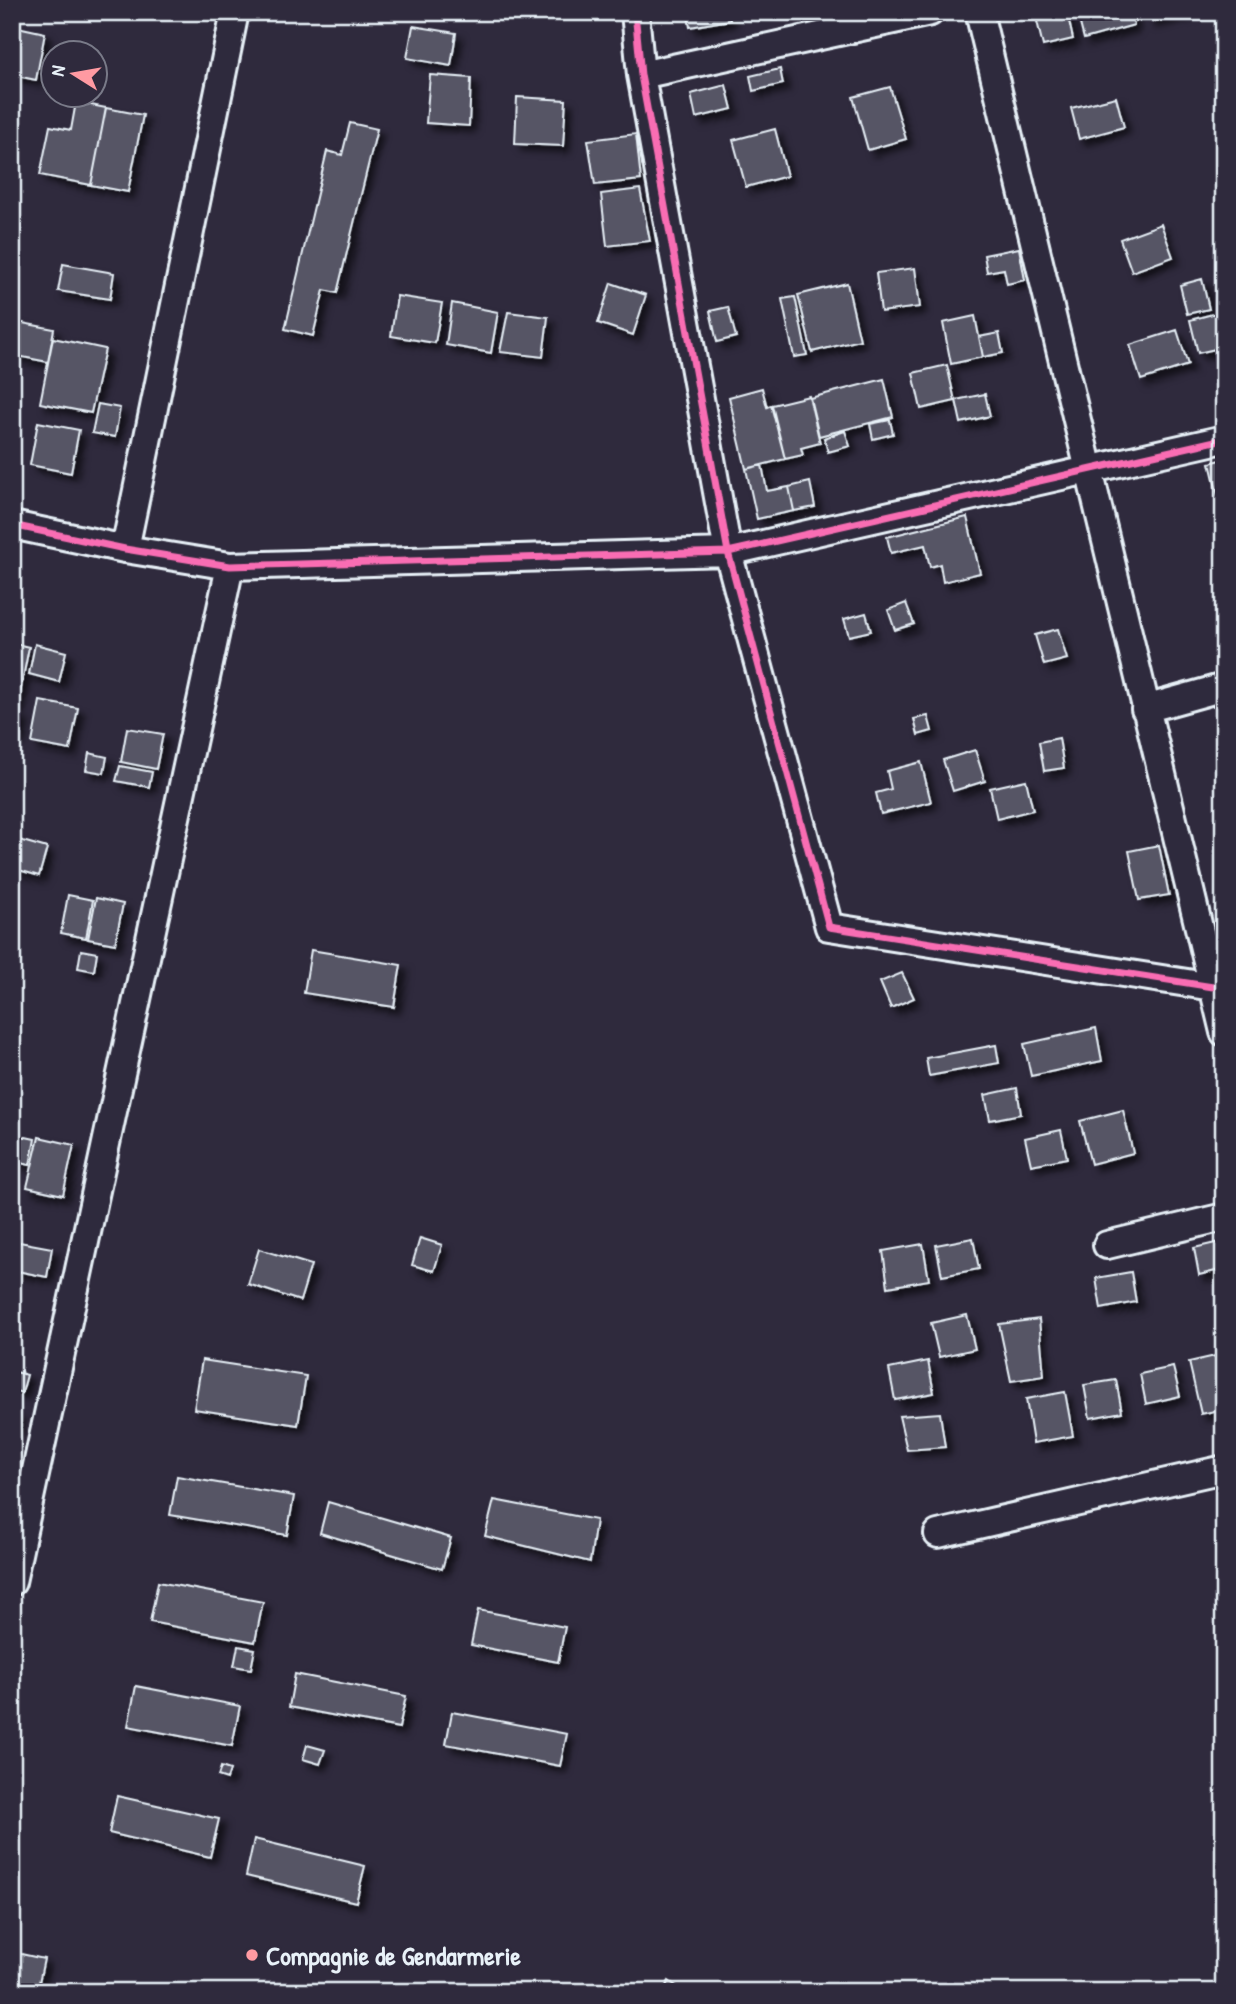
<svg xmlns="http://www.w3.org/2000/svg" width="1236" height="2004" font-family="'Patrick Hand',sans-serif">
	<style>
		.building { fill: #575565; stroke: #e8f1f8; stroke-width: 2; filter: url(#shadow) }
		.lines { fill: none; stroke-linecap: round; stroke-linejoin: round }
		.street-casing { stroke: #e8f1f8; stroke-width: 32 }
		.street { stroke: #2f2a3d; stroke-width: 26 }
		.cycleway-casing { stroke: #2f2a3d; stroke-width: 11 }
		.cycleway { stroke: #f96db3; stroke-width: 7 }
		.poi-dot { fill: #ff9aa2; stroke: #2f2a3d; stroke-width: 2.5 }
		.labels { text-anchor: middle; dominant-baseline: central; stroke-width: 5; stroke-linejoin: round; paint-order: stroke }
		.poi-label { font-size: 26px; font-weight: bold; fill: #e8f1f8; stroke: #2f2a3d; text-anchor: start }
	</style>
	<defs>
		<filter id="shadow"><feDropShadow dx="6" dy="6" stdDeviation="3.5" flood-color="#0009"/></filter>
	</defs>
	<rect width="100%" height="100%" fill="#2f2a3d"/>
	<filter id="ink" filterUnits="userSpaceOnUse"><feTurbulence type="fractalNoise" baseFrequency=".0143" numOctaves="2"/><feDisplacementMap in="SourceGraphic" scale="14" xChannelSelector="R" yChannelSelector="G"/><feConvolveMatrix kernelMatrix="1 2 1 2 8 2 1 2 1" color-interpolation-filters="sRGB"/></filter>
	<g filter="url(#ink)">
		<path class="building" d="M 687,12 L 729,12 L 730,20 L 690,27 Z
			M 1056,12 L 1067,12 L 1073,39 L 1043,46 L 1036,17 Z
			M 1077,12 L 1131,12 L 1134,25 L 1084,39 Z
			M 1148,12 L 1189,12 L 1150,21 Z
			M 13,26 L 45,33 L 36,80 L 12,75 Z
			M 413,26 L 456,33 L 451,66 L 407,58 Z
			M 780,69 L 783,84 L 753,91 L 750,76 Z
			M 430,75 L 471,78 L 469,126 L 426,123 Z
			M 726,85 L 732,109 L 696,118 L 691,94 Z
			M 890,87 L 906,139 L 868,150 L 853,97 Z
			M 517,97 L 566,100 L 563,146 L 515,144 Z
			M 1116,97 L 1124,127 L 1079,139 L 1071,108 Z
			M 76,102 L 106,108 L 91,185 L 40,175 L 50,126 L 71,130 Z
			M 106,108 L 143,115 L 128,192 L 91,185 Z
			M 350,123 L 377,129 L 337,293 L 324,290 L 313,336 L 285,329 L 327,151 L 342,155 Z
			M 775,129 L 787,176 L 746,187 L 733,140 Z
			M 636,134 L 641,180 L 595,185 L 588,140 Z
			M 640,189 L 650,241 L 607,246 L 601,194 Z
			M 1161,224 L 1173,257 L 1132,272 L 1120,239 Z
			M 1019,248 L 1025,280 L 1007,284 L 1004,269 L 987,272 L 984,255 Z
			M 63,264 L 114,273 L 110,299 L 58,291 Z
			M 915,268 L 920,307 L 881,312 L 876,273 Z
			M 1202,279 L 1209,309 L 1187,314 L 1180,285 Z
			M 611,283 L 646,295 L 633,335 L 598,323 Z
			M 847,283 L 860,340 L 812,352 L 798,295 Z
			M 397,296 L 442,303 L 435,343 L 391,336 Z
			M 795,297 L 807,355 L 794,357 L 782,299 Z
			M 452,303 L 498,312 L 491,353 L 446,345 Z
			M 728,307 L 736,337 L 717,342 L 710,311 Z
			M 1224,311 L 1224,347 L 1198,353 L 1190,320 Z
			M 508,312 L 548,317 L 543,357 L 500,352 Z
			M 975,316 L 983,357 L 951,364 L 943,323 Z
			M 12,321 L 54,329 L 48,362 L 12,355 Z
			M 1177,330 L 1188,365 L 1141,380 L 1130,345 Z
			M 999,333 L 1003,353 L 983,357 L 979,337 Z
			M 53,338 L 105,349 L 91,413 L 40,403 Z
			M 947,365 L 955,401 L 921,409 L 913,373 Z
			M 884,379 L 893,417 L 819,436 L 810,398 Z
			M 762,388 L 767,407 L 771,405 L 785,459 L 746,469 L 729,397 Z
			M 985,394 L 990,416 L 961,423 L 956,400 Z
			M 809,396 L 820,443 L 801,448 L 803,455 L 785,459 L 772,405 Z
			M 98,404 L 120,408 L 115,437 L 92,433 Z
			M 890,420 L 893,434 L 873,439 L 870,424 Z
			M 38,422 L 79,430 L 71,473 L 30,465 Z
			M 845,431 L 850,446 L 828,452 L 824,438 Z
			M 1224,459 L 1224,499 L 1219,500 L 1210,463 Z
			M 762,465 L 767,491 L 789,487 L 794,511 L 757,519 L 746,469 Z
			M 810,482 L 815,507 L 794,511 L 789,487 Z
			M 967,517 L 980,573 L 943,582 L 940,564 L 930,567 L 925,545 L 891,553 L 887,537 Z
			M 906,603 L 914,624 L 895,630 L 888,610 Z
			M 866,613 L 871,631 L 849,636 L 844,619 Z
			M 1058,629 L 1067,659 L 1044,665 L 1035,635 Z
			M 12,643 L 29,647 L 17,709 L 12,708 Z
			M 35,644 L 66,652 L 59,682 L 29,674 Z
			M 40,701 L 78,708 L 70,750 L 32,743 Z
			M 12,714 L 22,716 L 17,738 L 12,737 Z
			M 928,716 L 932,731 L 918,735 L 914,719 Z
			M 127,728 L 163,734 L 156,769 L 121,762 Z
			M 1059,738 L 1064,768 L 1044,771 L 1039,742 Z
			M 975,750 L 985,781 L 953,791 L 943,760 Z
			M 89,753 L 107,757 L 104,773 L 86,770 Z
			M 921,762 L 931,802 L 881,814 L 876,793 L 891,789 L 887,771 Z
			M 120,766 L 152,772 L 149,787 L 116,781 Z
			M 1026,780 L 1033,810 L 997,819 L 990,788 Z
			M 12,838 L 47,848 L 39,876 L 12,868 Z
			M 1159,845 L 1169,895 L 1139,900 L 1129,851 Z
			M 68,895 L 93,900 L 86,938 L 61,933 Z
			M 96,898 L 123,904 L 115,944 L 88,939 Z
			M 81,950 L 97,953 L 94,971 L 78,968 Z
			M 311,950 L 401,965 L 394,1007 L 304,993 Z
			M 902,973 L 914,998 L 891,1008 L 880,982 Z
			M 1096,1028 L 1102,1061 L 1031,1076 L 1024,1044 Z
			M 996,1045 L 999,1063 L 929,1076 L 926,1058 Z
			M 1017,1088 L 1021,1114 L 990,1120 L 985,1095 Z
			M 1123,1110 L 1133,1153 L 1091,1164 L 1080,1121 Z
			M 1061,1130 L 1067,1158 L 1031,1165 L 1025,1138 Z
			M 21,1136 L 35,1139 L 30,1165 L 16,1162 Z
			M 39,1137 L 74,1145 L 63,1195 L 27,1187 Z
			M 420,1238 L 442,1245 L 434,1271 L 412,1265 Z
			M 973,1238 L 979,1269 L 942,1276 L 936,1245 Z
			M 14,1241 L 52,1248 L 47,1277 L 12,1270 Z
			M 1224,1241 L 1224,1269 L 1199,1275 L 1194,1248 Z
			M 923,1244 L 929,1280 L 888,1287 L 883,1251 Z
			M 259,1249 L 311,1265 L 300,1301 L 248,1284 Z
			M 1131,1272 L 1136,1302 L 1101,1309 L 1096,1278 Z
			M 967,1315 L 975,1349 L 939,1357 L 931,1323 Z
			M 1039,1319 L 1044,1376 L 1011,1381 L 999,1324 Z
			M 1224,1354 L 1224,1409 L 1201,1414 L 1189,1362 Z
			M 202,1360 L 306,1376 L 298,1425 L 194,1409 Z
			M 928,1361 L 934,1393 L 895,1400 L 889,1369 Z
			M 1173,1367 L 1180,1396 L 1146,1404 L 1140,1374 Z
			M 12,1371 L 27,1375 L 22,1393 L 12,1390 Z
			M 1116,1380 L 1122,1412 L 1090,1418 L 1084,1385 Z
			M 1065,1392 L 1073,1436 L 1033,1443 L 1026,1399 Z
			M 12,1413 L 19,1415 L 15,1431 L 12,1430 Z
			M 940,1413 L 945,1447 L 907,1450 L 899,1416 Z
			M 177,1476 L 294,1496 L 287,1535 L 170,1515 Z
			M 494,1500 L 596,1520 L 590,1562 L 485,1536 Z
			M 328,1502 L 451,1538 L 442,1569 L 320,1533 Z
			M 158,1582 L 263,1602 L 255,1642 L 150,1622 Z
			M 478,1610 L 565,1627 L 558,1662 L 471,1645 Z
			M 238,1646 L 255,1649 L 251,1669 L 234,1666 Z
			M 295,1674 L 406,1696 L 399,1728 L 289,1707 Z
			M 136,1686 L 240,1706 L 232,1746 L 128,1726 Z
			M 452,1712 L 567,1734 L 560,1766 L 446,1744 Z
			M 307,1745 L 325,1750 L 320,1764 L 303,1759 Z
			M 221,1767 L 230,1770 L 227,1779 L 218,1776 Z
			M 117,1796 L 219,1819 L 210,1857 L 109,1833 Z
			M 254,1839 L 365,1866 L 356,1902 L 246,1876 Z
			M 12,1952 L 44,1959 L 37,1992 L 12,1992 Z
			M 669,1981 L 685,1992 L 662,1992 Z"/>
		<g class="lines">
			<defs>
				<path id="street" d="M 635,12 L 641,75 L 728,552 L 829,927 L 1213,987 L 1224,984
					M 979,12 L 1224,1032
					M 641,75 L 930,12
					M 12,525 L 125,549 L 230,566 L 728,552 L 1224,439
					M 125,549 L 235,12
					M 1145,709 L 1224,687
					M 1107,1245 L 1224,1217
					M 938,1534 L 1224,1469
					M 12,1582 L 230,566"/>
			</defs>
			<use href="#street" class="street-casing"/>
			<use href="#street" class="street"/>
			<defs>
				<path id="cycleway" d="M 635,12 L 641,75 L 728,552 L 829,927 L 1213,987 L 1224,984
					M 12,525 L 125,549 L 230,566 L 728,552 L 1224,439"/>
			</defs>
			<use href="#cycleway" class="cycleway-casing"/>
			<use href="#cycleway" class="cycleway"/>
		</g>
	</g>
	<circle class="poi-dot" cx="252" cy="1955" r="7"/>
	<g class="labels">
		<g class="poi-label">
			<text x="266" y="1955">Compagnie de Gendarmerie</text>
		</g>
	</g>
	<rect width="1236" height="2004" fill="none" stroke="#2f2a3d" stroke-width="42"/>
	<rect x="21" y="21" width="1194" height="1962" fill="none" stroke="#e8f1f8" stroke-width="2.5" filter="url(#ink)"/>
	<g transform="translate(74 74) rotate(281)"><circle r="33" fill="#2f2a3d" stroke="#797a88" stroke-width="2"/>
	<path d="M0-5L12 26L0 18L-12 26Z" fill="#ff9aa2"/>
	<text y="-10" font-size="19" font-weight="bold" text-anchor="middle" fill="#e8f1f8">N</text>
	</g>
</svg>
